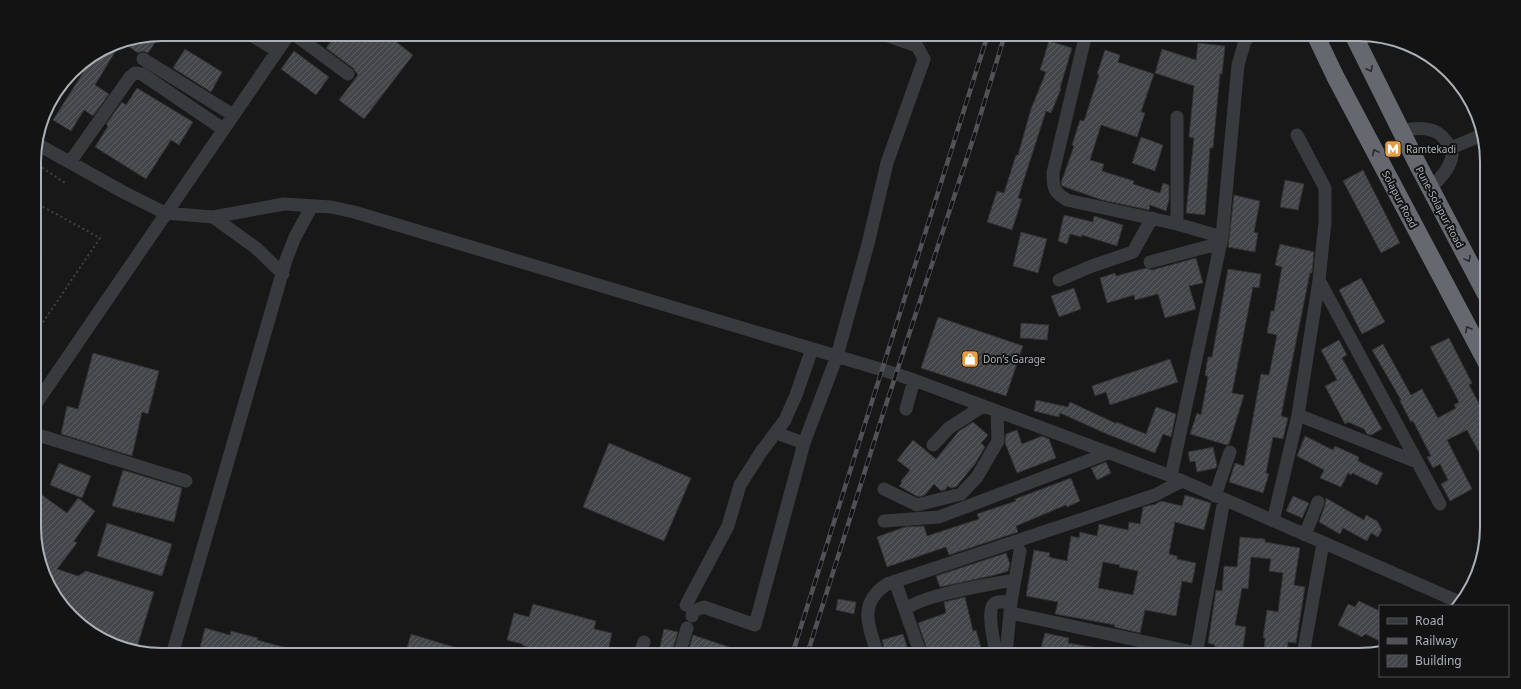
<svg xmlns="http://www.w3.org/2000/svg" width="1521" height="689" font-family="'Noto Sans',sans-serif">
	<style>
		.building { fill: url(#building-hatch); stroke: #323235; fill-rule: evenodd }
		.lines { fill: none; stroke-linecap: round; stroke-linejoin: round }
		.path { stroke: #3f4145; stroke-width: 2; stroke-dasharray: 2 3; stroke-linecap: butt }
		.minor { stroke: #393a3e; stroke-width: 13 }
		.highway { stroke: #65696f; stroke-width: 18 }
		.rail-casing { stroke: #505257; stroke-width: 4.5 }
		.rail { stroke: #131314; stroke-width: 3; stroke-dasharray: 9; stroke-linecap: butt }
		.oneway { stroke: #28282b }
		.labels { text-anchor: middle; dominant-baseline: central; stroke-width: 4; stroke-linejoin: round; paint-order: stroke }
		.poi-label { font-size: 10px; fill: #abb0b8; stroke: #131314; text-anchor: start }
		.street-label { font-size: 10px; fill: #abb0b8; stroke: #131314 }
		.rim { fill: none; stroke: #abb0b8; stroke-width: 2 }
	</style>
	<defs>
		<pattern id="building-hatch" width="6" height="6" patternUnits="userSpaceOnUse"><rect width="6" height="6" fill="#454649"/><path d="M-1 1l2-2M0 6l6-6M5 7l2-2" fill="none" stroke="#5d5e61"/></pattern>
	</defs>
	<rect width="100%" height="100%" fill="#181819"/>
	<path class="building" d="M 336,34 L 386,34 L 413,55 L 364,119 L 339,100 L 358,75 L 353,68 L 326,48 Z
		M 160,35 L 148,53 L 143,51 L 138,53 L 122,42 Z
		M 1049,41 L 1072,48 L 1060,88 L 1061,89 L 1051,113 L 1046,111 L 1018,198 L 1022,199 L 1012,230 L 987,222 L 997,191 L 1004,193 L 1016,155 L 1018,155 L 1031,109 L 1046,72 L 1040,70 Z
		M 121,42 L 95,85 L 109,94 L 93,116 L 84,110 L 71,131 L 53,120 L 93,57 L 113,44 Z
		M 1198,43 L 1225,46 L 1222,74 L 1220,74 L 1213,148 L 1210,148 L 1205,215 L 1186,213 L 1194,138 L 1189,137 L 1194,86 L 1155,73 L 1162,49 L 1196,60 Z
		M 185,49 L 222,72 L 211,92 L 173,68 Z
		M 1105,50 L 1120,55 L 1118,62 L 1154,74 L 1141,112 L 1145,113 L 1137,137 L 1101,125 L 1090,160 L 1104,164 L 1102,171 L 1134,181 L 1133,184 L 1160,193 L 1163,183 L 1169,185 L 1169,200 L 1166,211 L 1150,205 L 1149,210 L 1102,200 L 1062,186 L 1061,183 L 1074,146 L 1072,145 L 1080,120 L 1084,121 L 1099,75 L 1097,74 Z
		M 294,51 L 329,77 L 316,95 L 281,69 Z
		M 137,88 L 193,122 L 179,145 L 171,140 L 146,179 L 95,147 L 108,126 L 106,124 L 122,102 L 126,105 Z
		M 1141,137 L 1163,145 L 1155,171 L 1132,163 Z
		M 1363,170 L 1400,243 L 1381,253 L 1343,181 Z
		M 1285,180 L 1304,184 L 1298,210 L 1280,207 Z
		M 1234,195 L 1260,201 L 1254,232 L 1258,233 L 1255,252 L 1228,247 Z
		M 1064,215 L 1093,222 L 1094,216 L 1123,225 L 1117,246 L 1082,235 L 1082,237 L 1070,234 L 1067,244 L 1058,241 Z
		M 1021,232 L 1047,239 L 1038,273 L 1013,266 Z
		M 1280,244 L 1314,252 L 1312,273 L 1310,273 L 1281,416 L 1288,418 L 1283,439 L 1273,437 L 1266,473 L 1269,474 L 1263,493 L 1229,482 L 1235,463 L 1244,466 L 1261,374 L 1269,375 L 1277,335 L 1267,333 L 1271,311 L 1274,311 L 1282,267 L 1275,265 Z
		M 1196,258 L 1203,283 L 1189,286 L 1196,309 L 1165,318 L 1158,294 L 1135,300 L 1134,295 L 1107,303 L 1100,278 L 1115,273 L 1116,276 L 1146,268 L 1152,270 Z
		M 1228,269 L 1261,274 L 1259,288 L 1253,287 L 1232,393 L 1244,395 L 1229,444 L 1227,445 L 1190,434 L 1197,413 L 1201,415 L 1208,377 L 1205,375 L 1208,357 L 1212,357 Z
		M 1361,278 L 1385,322 L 1362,334 L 1339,290 Z
		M 1074,288 L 1081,309 L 1059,317 L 1051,296 Z
		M 938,317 L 1023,346 L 1006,396 L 921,368 Z
		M 1021,323 L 1049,325 L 1047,340 L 1020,338 Z
		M 1449,338 L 1472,383 L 1469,385 L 1487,418 L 1487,467 L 1467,430 L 1447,440 L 1472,489 L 1450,501 L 1441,484 L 1448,480 L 1440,464 L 1433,468 L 1427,457 L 1431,456 L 1413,421 L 1411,422 L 1400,401 L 1401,400 L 1372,350 L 1383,344 L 1411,395 L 1422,389 L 1438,418 L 1456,408 L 1454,405 L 1459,402 L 1430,347 Z
		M 1339,340 L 1347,355 L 1342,358 L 1382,429 L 1371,435 L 1367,434 L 1364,429 L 1348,422 L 1345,424 L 1325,386 L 1337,380 L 1321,350 Z
		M 93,353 L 159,371 L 148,414 L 142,412 L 132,456 L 61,434 L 67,406 L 78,409 Z
		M 1170,359 L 1178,382 L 1110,405 L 1106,392 L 1095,396 L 1092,386 Z
		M 1036,400 L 1068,407 L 1070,402 L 1117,424 L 1116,422 L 1146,434 L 1156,407 L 1176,414 L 1171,437 L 1163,434 L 1155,453 L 1107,434 L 1060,413 L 1059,417 L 1034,411 Z
		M 973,422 L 988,435 L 981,443 L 985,447 L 975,464 L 956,487 L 950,488 L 948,486 L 945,490 L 941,491 L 934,484 L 925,495 L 918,497 L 899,486 L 902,483 L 901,481 L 910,470 L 897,460 L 913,440 L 936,459 L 959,431 Z
		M 1017,430 L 1022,444 L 1042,436 L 1049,439 L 1056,458 L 1017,473 L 1005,443 L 1006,434 Z
		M 1305,436 L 1333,450 L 1335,446 L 1359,457 L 1358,461 L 1383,473 L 1377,485 L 1352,473 L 1351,475 L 1348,473 L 1341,487 L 1320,478 L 1324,470 L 1297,456 Z
		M 609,443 L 691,478 L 664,541 L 583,507 Z
		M 1213,447 L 1217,465 L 1216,468 L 1197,472 L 1195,461 L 1190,462 L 1188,452 Z
		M 1106,462 L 1111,473 L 1097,480 L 1091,468 Z
		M 59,463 L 91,476 L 82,498 L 50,485 Z
		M 123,470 L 182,488 L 174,522 L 112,506 Z
		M 1071,478 L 1080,501 L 1067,507 L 1066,505 L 1016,526 L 1018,532 L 949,555 L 946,547 L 887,567 L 877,537 L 905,527 L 924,526 L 927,536 L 979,519 L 977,514 L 1016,501 L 1015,499 Z
		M 35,490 L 67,513 L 78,498 L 95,511 L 74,541 L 77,543 L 57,569 L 78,576 L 86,571 L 154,592 L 136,650 L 113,645 L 61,605 L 35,544 Z
		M 1185,495 L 1211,503 L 1204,530 L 1175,522 L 1169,554 L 1177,556 L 1177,559 L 1196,563 L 1192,583 L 1182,581 L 1176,616 L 1145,610 L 1140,633 L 1114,627 L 1115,625 L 1055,614 L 1058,602 L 1026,596 L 1034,550 L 1050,553 L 1049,557 L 1067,561 L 1071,536 L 1079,538 L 1080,532 L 1097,536 L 1099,524 L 1128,530 L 1129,522 L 1140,524 L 1143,507 L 1156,504 L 1161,501 L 1182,506 ZM 1103,562 L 1120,565 L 1119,567 L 1138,571 L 1133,595 L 1098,588 Z
		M 1293,496 L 1309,503 L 1302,518 L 1286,511 Z
		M 1326,498 L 1364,520 L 1366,515 L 1377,521 L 1382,530 L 1378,537 L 1371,533 L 1367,541 L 1343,528 L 1340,534 L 1319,522 L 1325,505 Z
		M 107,523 L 172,544 L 162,576 L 97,556 Z
		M 1240,537 L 1265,539 L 1265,542 L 1300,548 L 1294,585 L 1305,587 L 1296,643 L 1288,642 L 1287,655 L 1264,655 L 1265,638 L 1263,638 L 1267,610 L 1278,612 L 1283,573 L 1269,571 L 1271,559 L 1251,557 L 1248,589 L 1242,588 L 1235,625 L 1246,627 L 1242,655 L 1214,655 L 1215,645 L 1208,643 L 1216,590 L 1222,591 L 1224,566 L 1237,567 Z
		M 1006,553 L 1010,564 L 1008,571 L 995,575 L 940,587 L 936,576 Z
		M 965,597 L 973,631 L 976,630 L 983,655 L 929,655 L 918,623 L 946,613 L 944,602 Z
		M 838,599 L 856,602 L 854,614 L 836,610 Z
		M 1359,601 L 1380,611 L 1380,641 L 1365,634 L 1362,637 L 1338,625 L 1348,604 L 1355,607 Z
		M 533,604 L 596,621 L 594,629 L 612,633 L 607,655 L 555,655 L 539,651 L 522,645 L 522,644 L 507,640 L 514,613 L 529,617 Z
		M 205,628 L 230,635 L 231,631 L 258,638 L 257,640 L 302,652 L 302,655 L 198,655 Z
		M 664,629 L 678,632 L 671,655 L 658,655 Z
		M 1045,633 L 1069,638 L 1068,643 L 1109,650 L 1108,655 L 1039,655 Z
		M 411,634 L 473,653 L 472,655 L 405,655 Z
		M 903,634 L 907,647 L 905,647 L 907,655 L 886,655 L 882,640 Z
		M 693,635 L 747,653 L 747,655 L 687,655 Z"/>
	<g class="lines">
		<path class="path" d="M 34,162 L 65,183
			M 34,202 L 100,238 L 35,334"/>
		<path class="minor" d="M 250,34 L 277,51
			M 294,34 L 348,74
			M 1084,34 L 1084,42 L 1053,173 C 1053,189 1054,192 1067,200 L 1177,224 L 1222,237
			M 143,59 L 233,115
			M 1177,117 L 1177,224
			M 1401,131 C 1416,127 1437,126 1446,141 C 1450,145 1452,149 1452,155 C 1451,168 1439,179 1430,189
			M 37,144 L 125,193 L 165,213 L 213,217 L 284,204 L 331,207 L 354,212 L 883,370 L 914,380 L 1171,476 L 1457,601
			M 1451,148 L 1482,135
			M 70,162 L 130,77 L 135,73 L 142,74 L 223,129
			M 213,217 L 256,248 L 283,274
			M 1150,262 L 1221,243
			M 1059,280 L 1092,266 L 1133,252 L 1152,218
			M 1319,280 L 1440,504
			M 35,405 L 289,34
			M 906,409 L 914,380
			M 1298,415 L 1417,462
			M 776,433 L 804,443
			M 35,434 L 186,481
			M 933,445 L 949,428 L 983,406
			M 1171,476 L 1222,237 L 1238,65 L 1245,41 L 1251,34
			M 884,489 L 917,505 L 961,494 L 977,477 L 998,441 L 997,411
			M 1215,496 L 1230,452
			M 884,521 L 939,517 L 1108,453
			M 1273,521 L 1298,415 L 1319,280 L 1325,222 L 1325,188 L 1297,135
			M 1305,535 L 1318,502
			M 895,581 L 921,655
			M 686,605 L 728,526 L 740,485 L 761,452 L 785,420 L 796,395 L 812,349
			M 905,610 C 920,595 992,584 1015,580
			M 1011,613 L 1197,653
			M 692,616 L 693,611 L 704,607 L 755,625 L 804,443 L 837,356 L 868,244 L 887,163 L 924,59 L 917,46 L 883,34
			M 172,655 L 286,260 L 295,237 L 312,206
			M 639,655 L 644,642
			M 679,655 L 687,628
			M 878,655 C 869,627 857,604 887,584 L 1155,495 L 1182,481
			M 998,655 C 994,647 987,612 993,605 C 997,600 1005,602 1011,602
			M 1006,655 L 1011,602 L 1020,551
			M 1196,655 L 1224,500
			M 1303,655 L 1323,543"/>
		<path class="highway" d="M 1315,34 L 1335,76 L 1487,363
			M 1353,34 L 1417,163 L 1486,294"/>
		<defs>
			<path id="rail" d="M 792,655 L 988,34
				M 807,655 L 881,420 L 975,133 L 1005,34"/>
		</defs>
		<use href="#rail" class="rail-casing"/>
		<use href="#rail" class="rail"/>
	</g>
	<defs><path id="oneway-chevron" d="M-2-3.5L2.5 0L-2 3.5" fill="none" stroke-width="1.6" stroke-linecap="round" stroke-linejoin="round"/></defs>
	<g class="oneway">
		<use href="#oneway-chevron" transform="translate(1370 69) rotate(64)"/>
		<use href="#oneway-chevron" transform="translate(1375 152) rotate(-118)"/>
		<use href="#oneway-chevron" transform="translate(1468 259) rotate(62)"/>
		<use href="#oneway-chevron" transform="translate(1468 329) rotate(-118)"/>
	</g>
	<defs>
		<symbol id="metro-square" viewBox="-11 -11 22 22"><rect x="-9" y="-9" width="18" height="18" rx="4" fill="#e69e43" stroke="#131314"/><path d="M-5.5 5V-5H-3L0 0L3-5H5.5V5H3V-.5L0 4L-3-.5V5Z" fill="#fff"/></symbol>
		<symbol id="shop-square" viewBox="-11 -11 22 22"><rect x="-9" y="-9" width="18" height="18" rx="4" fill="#e69e43" stroke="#131314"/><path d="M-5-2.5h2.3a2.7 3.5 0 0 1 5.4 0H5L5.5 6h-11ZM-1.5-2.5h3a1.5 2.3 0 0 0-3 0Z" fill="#fff"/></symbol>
	</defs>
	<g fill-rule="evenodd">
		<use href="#metro-square" x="1383" y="139" width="20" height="20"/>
		<use href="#shop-square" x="960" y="349" width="20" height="20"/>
	</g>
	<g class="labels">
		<g class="poi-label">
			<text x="1406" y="149">Ramtekadi</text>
			<text x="983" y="359">Don’s Garage</text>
		</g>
		<g class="street-label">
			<text transform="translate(1400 199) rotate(62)">Solapur Road</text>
			<text transform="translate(1440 207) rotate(62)">Pune-Solapur Road</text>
		</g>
	</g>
	<path d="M0 0H1521V689H0ZM162 41H1359A121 121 0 0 1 1480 162V527A121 121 0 0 1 1359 648H162A121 121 0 0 1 41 527V162A121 121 0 0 1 162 41Z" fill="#131314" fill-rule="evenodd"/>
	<path class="rim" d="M162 41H1359A121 121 0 0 1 1480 162V527A121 121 0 0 1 1359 648H162A121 121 0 0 1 41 527V162A121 121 0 0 1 162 41Z"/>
	<rect x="1379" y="605" width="130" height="72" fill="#131314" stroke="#505256"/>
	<rect x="1387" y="618" width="20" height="6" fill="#393a3e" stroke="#505256"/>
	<text x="1415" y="625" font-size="12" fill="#abb0b8">Road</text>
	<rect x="1387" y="638" width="20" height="6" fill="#505257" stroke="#505256"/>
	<text x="1415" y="645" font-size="12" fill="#abb0b8">Railway</text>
	<rect x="1387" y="655" width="20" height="12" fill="url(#building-hatch)" stroke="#505256"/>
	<text x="1415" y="665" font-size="12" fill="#abb0b8">Building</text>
</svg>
